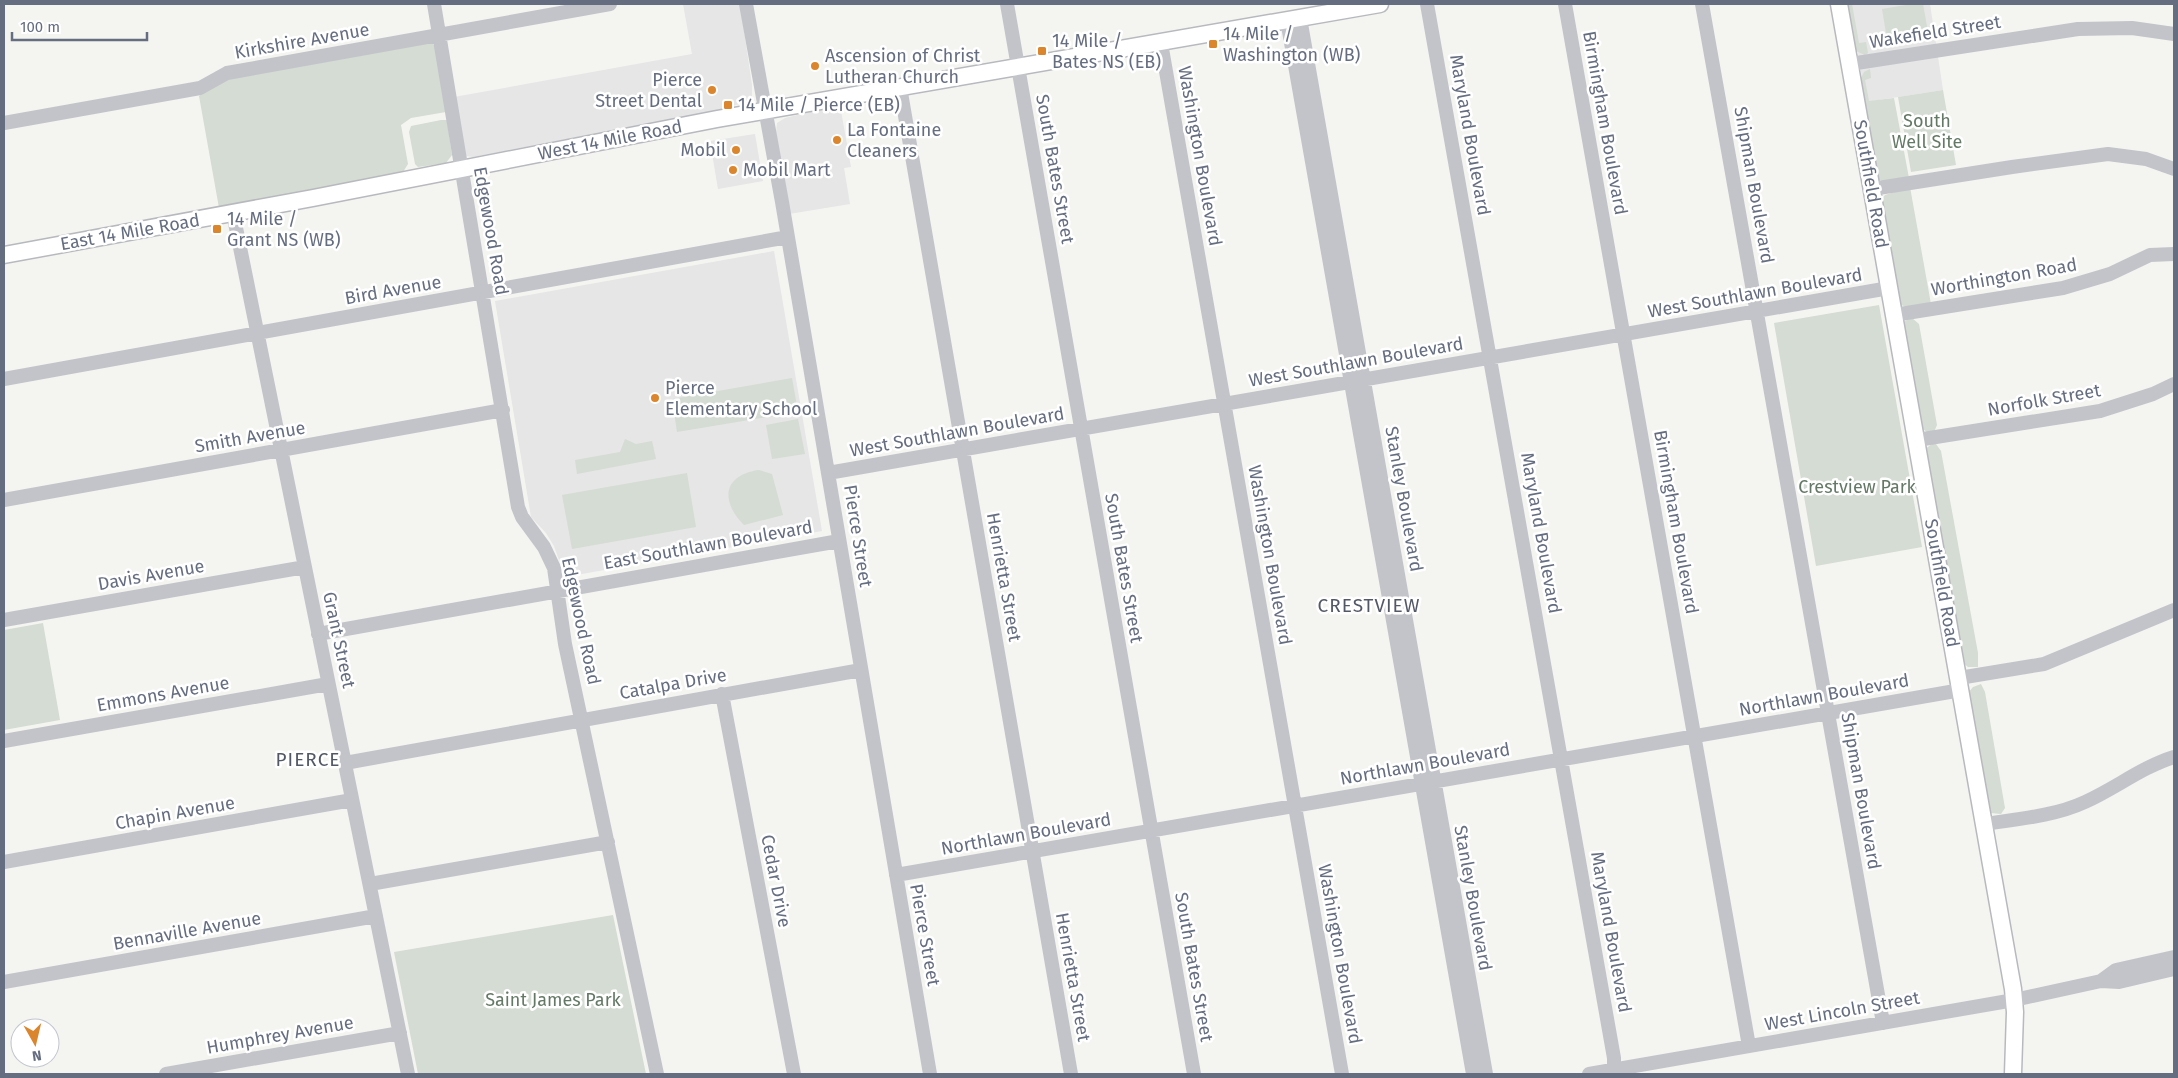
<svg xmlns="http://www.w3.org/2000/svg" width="2178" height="1078" font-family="'Fira Sans',sans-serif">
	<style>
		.built { fill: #e5e6e5 }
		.green { fill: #d4dcd3 }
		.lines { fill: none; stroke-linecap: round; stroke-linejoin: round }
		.major-casing { stroke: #b8b9be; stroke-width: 19 }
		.minor { stroke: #c3c4c9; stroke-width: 14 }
		.major { stroke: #fff; stroke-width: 16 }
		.poi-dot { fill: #db852c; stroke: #fff; stroke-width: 2 }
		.labels { text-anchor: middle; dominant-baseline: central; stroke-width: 5; stroke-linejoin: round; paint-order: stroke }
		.street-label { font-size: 18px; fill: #656d81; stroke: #fff }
		.poi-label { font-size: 18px; fill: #656d81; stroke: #fff; text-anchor: start }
		.park-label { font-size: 18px; fill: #647965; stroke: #fff }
		.neighbourhood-label { font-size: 19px; letter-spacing: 1px; fill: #535867; stroke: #fff }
	</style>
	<rect width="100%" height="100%" fill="#f4f5f1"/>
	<path class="built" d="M 683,4 L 740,4 L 752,85 L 752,97 L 744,103 L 705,113 L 473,157 L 466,156 L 454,97 L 692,54 Z
		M 1850,4 L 1930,4 L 1943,90 L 1866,102 Z
		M 840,105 L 851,167 L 844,168 L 850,204 L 789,214 L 776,133 L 777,123 L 785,118 Z
		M 755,134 L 763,181 L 718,189 L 710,141 Z
		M 774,251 L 822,531 L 565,577 L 554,546 L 546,533 L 531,517 L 495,301 Z"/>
	<path class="green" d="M 1846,4 L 1852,4 L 1859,43 L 1866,42 L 1868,53 L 1865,55 L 1856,51 L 1853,45 Z
		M 1912,4 L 1923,4 L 1928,32 L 1887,39 L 1882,9 Z
		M 431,41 L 435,47 L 446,112 L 411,118 L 401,125 L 408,164 L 403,172 L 219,208 L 199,96 L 222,79 Z
		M 1870,69 L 1871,78 L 1865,80 L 1869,101 L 1894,98 L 1909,178 L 1882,181 L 1877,179 L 1859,82 L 1864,72 Z
		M 1943,90 L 1956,165 L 1911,172 L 1898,97 Z
		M 441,120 L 447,120 L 452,155 L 446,163 L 418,167 L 415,164 L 409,132 L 411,126 Z
		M 1910,187 L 1931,304 L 1906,307 L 1899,304 L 1881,200 L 1885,195 Z
		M 1879,305 L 1922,547 L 1816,566 L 1774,323 Z
		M 1912,318 L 1919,324 L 1937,425 L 1934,432 L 1928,433 L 1918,425 L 1901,330 L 1905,321 Z
		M 792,378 L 798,412 L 677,432 L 672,399 Z
		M 798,419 L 805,454 L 772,459 L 766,425 Z
		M 625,439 L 636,444 L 652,441 L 656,459 L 577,474 L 575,460 L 620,452 Z
		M 1933,443 L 1936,444 L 1941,451 L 1978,653 L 1978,667 L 1968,667 L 1962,662 L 1924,450 Z
		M 759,470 L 772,474 L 783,515 L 744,525 C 720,501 723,475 759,470 Z
		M 687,473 L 696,527 L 572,549 L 562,495 Z
		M 43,623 L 60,720 L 4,730 L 4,630 Z
		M 1981,684 L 1985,692 L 2005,808 L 2001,814 L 1991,813 L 1986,810 L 1968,693 L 1973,687 Z
		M 613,915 L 646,1074 L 418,1074 L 394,952 Z"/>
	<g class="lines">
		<defs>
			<path id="major" d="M 1839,4 L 2013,989 L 2015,1012 L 2013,1074
				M 4,255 L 313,198 L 717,119 L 1380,4"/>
		</defs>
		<use href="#major" class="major-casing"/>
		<path class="minor" d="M 434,4 L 518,507 L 522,517 L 544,547 L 554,568 L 565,644 L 657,1074
			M 746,4 L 782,202 L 930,1074
			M 1007,4 L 1194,1074
			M 1427,4 L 1614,1058 L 1614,1074
			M 1565,4 L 1749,1046
			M 1702,4 L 1883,1023
			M 1300,18 L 1486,1074
			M 1287,20 L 1473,1074
			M 1161,43 L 1342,1074
			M 1850,64 L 2078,29 L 2132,28 L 2174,34
			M 900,87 L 1071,1074
			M 4,123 L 200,88 L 227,73 L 610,4
			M 1872,189 L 2012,167 L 2108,154 L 2146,159 L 2174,169
			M 233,213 L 408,1074
			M 1894,315 L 2063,288 L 2110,274 L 2150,255 L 2174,254
			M 4,379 L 788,237
			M 1917,440 L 2100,411 L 2153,394 L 2174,384
			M 828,473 L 1889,288
			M 4,500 L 503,410
			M 4,620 L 305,567
			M 318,634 L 839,541
			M 1959,678 L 2044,664 L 2174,610
			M 722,694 L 794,1074
			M 4,741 L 328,684
			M 345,763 L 861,670
			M 1984,824 C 2018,819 2055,816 2085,802 C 2116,788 2142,767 2174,757
			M 4,862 L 352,800
			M 896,875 L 1961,690
			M 370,884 L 608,842
			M 2101,981 L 2116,970 L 2174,957
			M 4,982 L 376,916
			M 166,1074 L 400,1033
			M 1589,1074 L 2014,1000 L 2101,981 L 2119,982 L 2174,969"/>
		<use href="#major" class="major"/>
	</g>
	<g class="poi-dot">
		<rect x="1208" y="39" width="10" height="10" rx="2.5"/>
		<rect x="1037" y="46" width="10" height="10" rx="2.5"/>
		<circle cx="815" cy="66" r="5"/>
		<circle cx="712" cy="90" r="5"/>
		<rect x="723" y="100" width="10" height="10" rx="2.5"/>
		<circle cx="837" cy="140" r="5"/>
		<circle cx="736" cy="150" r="5"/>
		<circle cx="733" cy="170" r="5"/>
		<rect x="212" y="224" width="10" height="10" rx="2.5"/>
		<circle cx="655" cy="398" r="5"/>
	</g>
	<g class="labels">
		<g class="street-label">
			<text transform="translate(1935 32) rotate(-9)">Wakefield Street</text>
			<text transform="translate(302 41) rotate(-10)">Kirkshire Avenue</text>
			<text transform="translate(1605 123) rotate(80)">Birmingham Boulevard</text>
			<text transform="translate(1470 135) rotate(80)">Maryland Boulevard</text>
			<text transform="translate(610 140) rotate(-11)">West 14 Mile Road</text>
			<text transform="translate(1200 156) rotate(80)">Washington Boulevard</text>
			<text transform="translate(1055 169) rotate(80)">South Bates Street</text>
			<text transform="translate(1871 184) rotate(80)">Southfield Road</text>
			<text transform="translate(1754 185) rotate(80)">Shipman Boulevard</text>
			<text transform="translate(491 231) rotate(80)">Edgewood Road</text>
			<text transform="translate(130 232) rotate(-10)">East 14 Mile Road</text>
			<text transform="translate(2004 277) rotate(-10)">Worthington Road</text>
			<text transform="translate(393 290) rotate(-10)">Bird Avenue</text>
			<text transform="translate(1755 293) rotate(-10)">West Southlawn Boulevard</text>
			<text transform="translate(1356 362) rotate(-10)">West Southlawn Boulevard</text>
			<text transform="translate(2044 400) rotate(-10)">Norfolk Street</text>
			<text transform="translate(957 432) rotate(-10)">West Southlawn Boulevard</text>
			<text transform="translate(250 437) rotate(-10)">Smith Avenue</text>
			<text transform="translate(1404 499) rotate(80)">Stanley Boulevard</text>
			<text transform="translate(1676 522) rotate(80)">Birmingham Boulevard</text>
			<text transform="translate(1541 533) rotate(80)">Maryland Boulevard</text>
			<text transform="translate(858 536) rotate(81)">Pierce Street</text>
			<text transform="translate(708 545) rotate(-10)">East Southlawn Boulevard</text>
			<text transform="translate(1270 555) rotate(80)">Washington Boulevard</text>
			<text transform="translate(1124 568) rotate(80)">South Bates Street</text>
			<text transform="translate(151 575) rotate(-10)">Davis Avenue</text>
			<text transform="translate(1004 577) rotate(80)">Henrietta Street</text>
			<text transform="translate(1942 583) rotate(80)">Southfield Road</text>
			<text transform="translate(581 621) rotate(78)">Edgewood Road</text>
			<text transform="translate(339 640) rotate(78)">Grant Street</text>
			<text transform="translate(673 684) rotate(-10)">Catalpa Drive</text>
			<text transform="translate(163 694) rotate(-10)">Emmons Avenue</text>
			<text transform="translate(1824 695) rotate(-10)">Northlawn Boulevard</text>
			<text transform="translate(1425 764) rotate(-10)">Northlawn Boulevard</text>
			<text transform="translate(1861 791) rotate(80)">Shipman Boulevard</text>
			<text transform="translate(175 813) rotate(-10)">Chapin Avenue</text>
			<text transform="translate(1026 834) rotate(-10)">Northlawn Boulevard</text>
			<text transform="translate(776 881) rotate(79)">Cedar Drive</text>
			<text transform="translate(1473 898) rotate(80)">Stanley Boulevard</text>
			<text transform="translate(187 931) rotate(-10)">Bennaville Avenue</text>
			<text transform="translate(1611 932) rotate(80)">Maryland Boulevard</text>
			<text transform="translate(925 935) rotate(80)">Pierce Street</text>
			<text transform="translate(1340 954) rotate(80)">Washington Boulevard</text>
			<text transform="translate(1194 967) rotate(80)">South Bates Street</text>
			<text transform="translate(1073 977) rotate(80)">Henrietta Street</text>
			<text transform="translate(1842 1011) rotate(-10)">West Lincoln Street</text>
			<text transform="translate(280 1035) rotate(-10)">Humphrey Avenue</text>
		</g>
		<g class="poi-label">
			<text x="1223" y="34">14 Mile /<tspan x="1223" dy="21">Washington (WB)</tspan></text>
			<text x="1052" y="41">14 Mile /<tspan x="1052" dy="21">Bates NS (EB)</tspan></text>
			<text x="825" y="56">Ascension of Christ<tspan x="825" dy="21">Lutheran Church</tspan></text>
			<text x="702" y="80" text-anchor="end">Pierce<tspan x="702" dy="21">Street Dental</tspan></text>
			<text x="738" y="105">14 Mile / Pierce (EB)</text>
			<text x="847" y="130">La Fontaine<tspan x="847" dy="21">Cleaners</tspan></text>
			<text x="726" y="150" text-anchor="end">Mobil</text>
			<text x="743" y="170">Mobil Mart</text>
			<text x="227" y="219">14 Mile /<tspan x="227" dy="21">Grant NS (WB)</tspan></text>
			<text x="665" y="388">Pierce<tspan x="665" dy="21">Elementary School</tspan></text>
		</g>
		<g class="park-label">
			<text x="1927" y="121">South<tspan x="1927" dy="21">Well Site</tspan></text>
			<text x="1857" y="487">Crestview Park</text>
			<text x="553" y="1000">Saint James Park</text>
		</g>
		<g class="neighbourhood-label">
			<text x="1369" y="605">CRESTVIEW</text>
			<text x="308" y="759">PIERCE</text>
		</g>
	</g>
	<rect width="2178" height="1078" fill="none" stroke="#656d81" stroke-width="10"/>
	<g transform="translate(35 1043) rotate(172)"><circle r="24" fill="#ffffff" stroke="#c1c5cd"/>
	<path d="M0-4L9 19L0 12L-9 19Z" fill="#db852c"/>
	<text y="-8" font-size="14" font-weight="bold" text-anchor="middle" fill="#656d81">N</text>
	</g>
	<path d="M12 32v8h135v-8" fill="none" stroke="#656d81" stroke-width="2.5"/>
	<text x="20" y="32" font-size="15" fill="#656d81" stroke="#ffffff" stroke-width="4" paint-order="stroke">100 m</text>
</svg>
